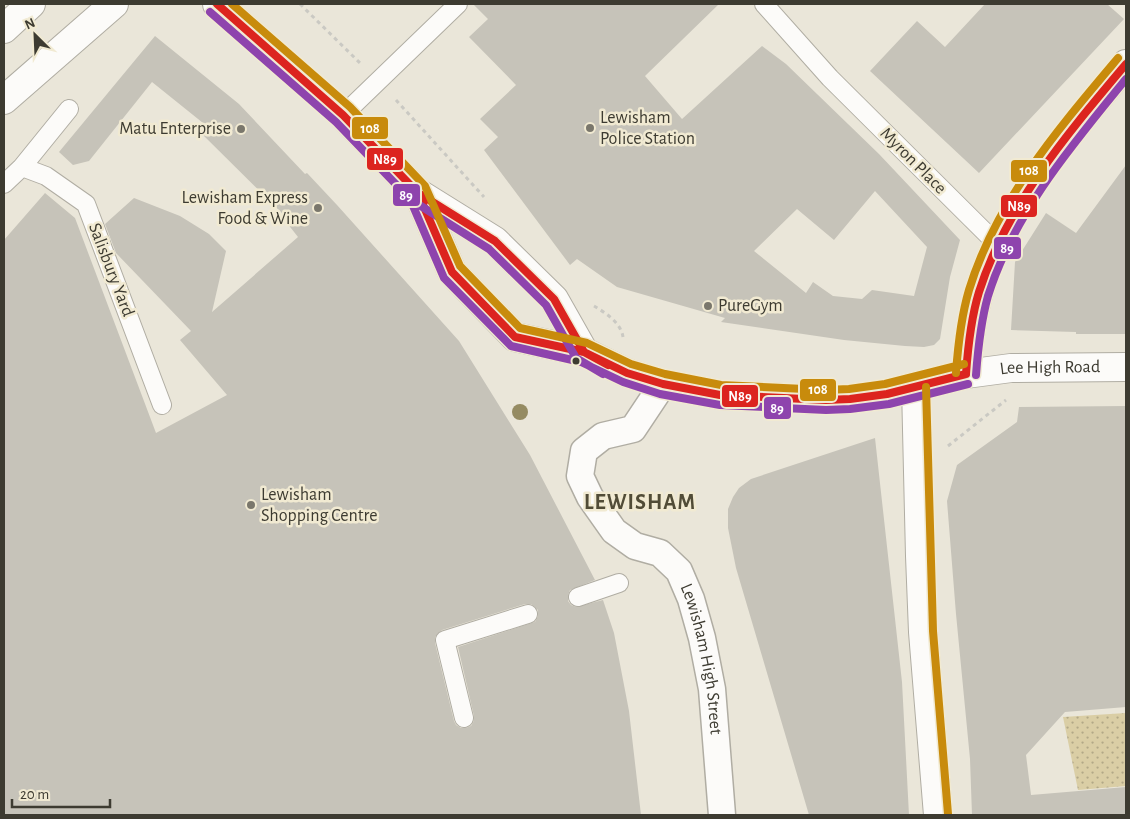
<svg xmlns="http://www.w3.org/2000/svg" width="1130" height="819" font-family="'Alegreya Sans',sans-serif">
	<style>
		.park { fill: url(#park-dots) }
		.building { fill: #c6c3b9; fill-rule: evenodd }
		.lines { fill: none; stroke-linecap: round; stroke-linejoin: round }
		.service-casing { stroke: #b0ada3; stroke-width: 20 }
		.pedestrian-casing { stroke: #b0ada3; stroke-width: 29 }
		.tertiary-casing { stroke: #b0ada3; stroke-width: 30 }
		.secondary-casing { stroke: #b0ada3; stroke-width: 30 }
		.trunk-casing { stroke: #b0ada3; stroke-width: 30 }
		.path { stroke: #cac9c3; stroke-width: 3; stroke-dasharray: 4 4; stroke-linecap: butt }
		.service { stroke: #fcfbf9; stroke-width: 18 }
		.pedestrian { stroke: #fcfbf9; stroke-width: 26 }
		.tertiary { stroke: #fcfbf9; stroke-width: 28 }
		.secondary { stroke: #fcfbf9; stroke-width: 28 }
		.trunk { stroke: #fcfbf9; stroke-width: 28 }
		.bus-1-casing { stroke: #f1ead2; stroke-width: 11 }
		.bus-2-casing { stroke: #f1ead2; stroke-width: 11 }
		.bus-3-casing { stroke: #f1ead2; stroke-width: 11 }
		.bus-1 { stroke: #dc241f; stroke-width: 8 }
		.bus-2 { stroke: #8e44ad; stroke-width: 8 }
		.bus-3 { stroke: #c88b0c; stroke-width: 8 }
		.tree { fill: #958b62 }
		.poi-dot { fill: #7a776c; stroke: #f1ead2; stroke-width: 2 }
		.bus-dot { fill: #3d3b31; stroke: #f1ead2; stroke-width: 2 }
		.labels { text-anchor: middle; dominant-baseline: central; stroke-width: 5; stroke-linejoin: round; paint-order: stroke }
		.poi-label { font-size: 18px; fill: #3d3b31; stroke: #f1ead2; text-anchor: start }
		.street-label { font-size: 18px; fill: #3d3b31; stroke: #f1ead2 }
		.district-label { font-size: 22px; font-weight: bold; letter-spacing: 1px; fill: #514c37; stroke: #f1ead2 }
		.line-badge { stroke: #f1ead2; stroke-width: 2 }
		.badge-label { font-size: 14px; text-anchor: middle; font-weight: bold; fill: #fff }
	</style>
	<defs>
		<pattern id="park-dots" width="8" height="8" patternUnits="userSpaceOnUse" patternTransform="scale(1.25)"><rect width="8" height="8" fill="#dacea5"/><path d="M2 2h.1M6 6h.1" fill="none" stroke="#b2a887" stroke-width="1.8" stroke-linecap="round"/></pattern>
	</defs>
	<rect width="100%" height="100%" fill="#eae6d9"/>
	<path class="park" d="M 1126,713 L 1126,786 L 1078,790 L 1063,717 Z"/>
	<path class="building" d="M 473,4 L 719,4 L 645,76 L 682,119 L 762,46 L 786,64 L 879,154 L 960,240 L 950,277 L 940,339 L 934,345 L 924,347 L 905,346 L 844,340 L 721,322 L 725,318 L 617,287 L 577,259 L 570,265 L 484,150 L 498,137 L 480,119 L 516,85 L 469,37 L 488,19 ZM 875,191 L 927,247 L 914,296 L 872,290 L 862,299 L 833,296 L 813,282 L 806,293 L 754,251 L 797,209 L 834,240 Z
		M 985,4 L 1107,4 L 1124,19 L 979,173 L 870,71 L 917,21 L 945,47 Z
		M 155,36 L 239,104 L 305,174 L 307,173 L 337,205 L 459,341 L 530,455 L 595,580 L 570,590 L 568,595 L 568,601 L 571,605 L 576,607 L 603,600 L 614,633 L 629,711 L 641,815 L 4,815 L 4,240 L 45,193 L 75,218 L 156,433 L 227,395 L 180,340 L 191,331 L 116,253 L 105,224 L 134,198 L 180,216 L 209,234 L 226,251 L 212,312 L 298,237 L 287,223 L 290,221 L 202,134 L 208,127 L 152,82 L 89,161 L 73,165 L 59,152 ZM 525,604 L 531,604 L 538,610 L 538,616 L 535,622 L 458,647 L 474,716 L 474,721 L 471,726 L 466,728 L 461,728 L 456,725 L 454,721 L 435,643 L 435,637 L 442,630 Z
		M 1126,165 L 1126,334 L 1076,334 L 1076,332 L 1011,330 L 1015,262 L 1046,213 L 1076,233 Z
		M 1126,406 L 1126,707 L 1065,712 L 1026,755 L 1031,795 L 1126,787 L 1126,815 L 972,815 L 970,759 L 956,614 L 947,501 L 957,465 L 1017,422 L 1019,407 Z
		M 875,438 L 902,682 L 909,815 L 809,815 L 736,568 L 728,528 L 728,509 L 733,497 L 739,488 L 751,479 Z"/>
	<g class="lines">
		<defs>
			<path id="service" d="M 764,4 L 830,78 L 997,244
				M 343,115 L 458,4
				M 22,167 L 69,109
				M 4,184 L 22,167 L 46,176 L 86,204 L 162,405
				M 578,597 L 619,583
				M 464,718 L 445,640 L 528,614"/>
			<g id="pedestrian">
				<path id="s1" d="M 663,384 L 633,429 L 603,436 L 584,451 L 580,476 L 590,497 L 614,531 L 635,546 L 660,553 L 679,571 L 691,599 L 702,638 L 712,689 L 722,815"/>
			</g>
			<path id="tertiary" d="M 916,387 L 920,556 L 923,632 L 938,815"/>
			<path id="secondary" d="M 966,374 C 968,346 971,319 979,292 C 1004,207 1070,131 1126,64"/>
			<g id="trunk">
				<path d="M 217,4 L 343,115 L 418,193 L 495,241 L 554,299 L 584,352"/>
				<path d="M 4,29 L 31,4"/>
				<path d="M 4,100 L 114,4"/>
				<path id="s2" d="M 418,193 L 452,272 L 515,337 L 584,352 L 627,373 L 663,384 L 720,395 L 826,400 L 850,399 L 887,394 L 966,374 L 1011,368 L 1126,367"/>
			</g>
		</defs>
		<use href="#service" class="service-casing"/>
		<use href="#pedestrian" class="pedestrian-casing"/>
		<use href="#tertiary" class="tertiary-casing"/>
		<use href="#secondary" class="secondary-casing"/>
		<use href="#trunk" class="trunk-casing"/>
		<path class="path" d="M 300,4 L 360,63
			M 396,100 L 484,197
			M 594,306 C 606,313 621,323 623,337
			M 948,446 L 1006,400"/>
		<use href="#service" class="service"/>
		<use href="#pedestrian" class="pedestrian"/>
		<use href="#tertiary" class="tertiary"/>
		<use href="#secondary" class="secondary"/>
		<use href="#trunk" class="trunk"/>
		<defs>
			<path id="bus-1" d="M 217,4 L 343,115 L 418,193 L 452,272 L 515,337 L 584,352 L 627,373 L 663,384 L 720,395 L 826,400 L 850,399 L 887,394 L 966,374
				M 411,186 L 418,193 L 495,241 L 554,299 L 584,352 L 608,365
				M 966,374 C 968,346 971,318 979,292 C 1007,204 1068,133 1126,64"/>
			<path id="bus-2" d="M 210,12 L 336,122 L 410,199 L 444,278 L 511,346 L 581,362 L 623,382 L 660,394 L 720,405 L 826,410 L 850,409 L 889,404 L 968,384
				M 404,193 L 413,201 L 489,249 L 546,305 L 576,358 L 603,374
				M 976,375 C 978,348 981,321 988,296 C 1014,213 1072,145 1126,79"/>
			<path id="bus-3" d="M 232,4 L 350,107 L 425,186 L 460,266 L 520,328 L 587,343 L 631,364 L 665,374 L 721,385 L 826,390 L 849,389 L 885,384 L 964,364
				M 956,373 C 958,345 961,317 969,290 C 996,201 1059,128 1118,58
				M 926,387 L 933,631 L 948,814"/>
		</defs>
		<use href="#bus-1" class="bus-1-casing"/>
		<use href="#bus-2" class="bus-2-casing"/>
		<use href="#bus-3" class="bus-3-casing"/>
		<use href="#bus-1" class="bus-1"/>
		<use href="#bus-2" class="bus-2"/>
		<use href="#bus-3" class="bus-3"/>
	</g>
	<circle class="tree" cx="520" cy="412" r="8"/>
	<g class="poi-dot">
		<circle cx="590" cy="128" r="5"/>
		<circle cx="241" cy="129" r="5"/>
		<circle cx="318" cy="208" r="5"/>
		<circle cx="708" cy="306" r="5"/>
		<circle cx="251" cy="505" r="5"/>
	</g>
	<circle class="bus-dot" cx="576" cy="361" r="4.5"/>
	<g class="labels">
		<g class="poi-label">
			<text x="600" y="118">Lewisham<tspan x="600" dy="21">Police Station</tspan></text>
			<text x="231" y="129" text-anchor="end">Matu Enterprise</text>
			<text x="308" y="198" text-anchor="end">Lewisham Express<tspan x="308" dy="21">Food &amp; Wine</tspan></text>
			<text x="718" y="306">PureGym</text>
			<text x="261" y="495">Lewisham<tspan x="261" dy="21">Shopping Centre</tspan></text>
		</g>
		<g class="street-label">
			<text transform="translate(913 161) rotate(45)">Myron Place</text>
			<text transform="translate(111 270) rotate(69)">Salisbury Yard</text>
			<text stroke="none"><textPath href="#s2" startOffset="724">Lee High Road</textPath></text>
			<text stroke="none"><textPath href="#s1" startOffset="369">Lewisham High Street</textPath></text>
		</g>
		<g class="district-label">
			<text x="640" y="502">LEWISHAM</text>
		</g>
	</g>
	<g class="line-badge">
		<rect x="351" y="116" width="38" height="24" rx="5" fill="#c88b0c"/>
		<rect x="366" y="147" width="38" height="24" rx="5" fill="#dc241f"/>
		<rect x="1010" y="159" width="38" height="24" rx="5" fill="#c88b0c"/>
		<rect x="392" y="183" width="29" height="24" rx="5" fill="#8e44ad"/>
		<rect x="1000" y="194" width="38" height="24" rx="5" fill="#dc241f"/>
		<rect x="993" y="236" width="29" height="24" rx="5" fill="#8e44ad"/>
		<rect x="799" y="378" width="38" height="24" rx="5" fill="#c88b0c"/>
		<rect x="721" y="384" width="38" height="24" rx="5" fill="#dc241f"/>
		<rect x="763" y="396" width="29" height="24" rx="5" fill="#8e44ad"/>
	</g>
	<g class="badge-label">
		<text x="370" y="133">108</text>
		<text x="385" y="164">N89</text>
		<text x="1029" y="175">108</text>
		<text x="406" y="200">89</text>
		<text x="1019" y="211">N89</text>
		<text x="1007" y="253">89</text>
		<text x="818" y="394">108</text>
		<text x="740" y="401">N89</text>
		<text x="777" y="413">89</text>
	</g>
	<rect width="1130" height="819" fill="none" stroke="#3d3b31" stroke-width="10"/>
	<g transform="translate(35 35) rotate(336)" stroke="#f1ead2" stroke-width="4" paint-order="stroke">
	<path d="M0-4L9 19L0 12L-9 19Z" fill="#3d3b31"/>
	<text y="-8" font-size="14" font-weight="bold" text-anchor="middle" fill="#3d3b31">N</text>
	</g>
	<path d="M12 799v8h98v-8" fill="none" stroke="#3d3b31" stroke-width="2.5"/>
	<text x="20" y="799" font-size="15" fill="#3d3b31" stroke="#f1ead2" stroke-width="4" paint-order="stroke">20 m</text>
</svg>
